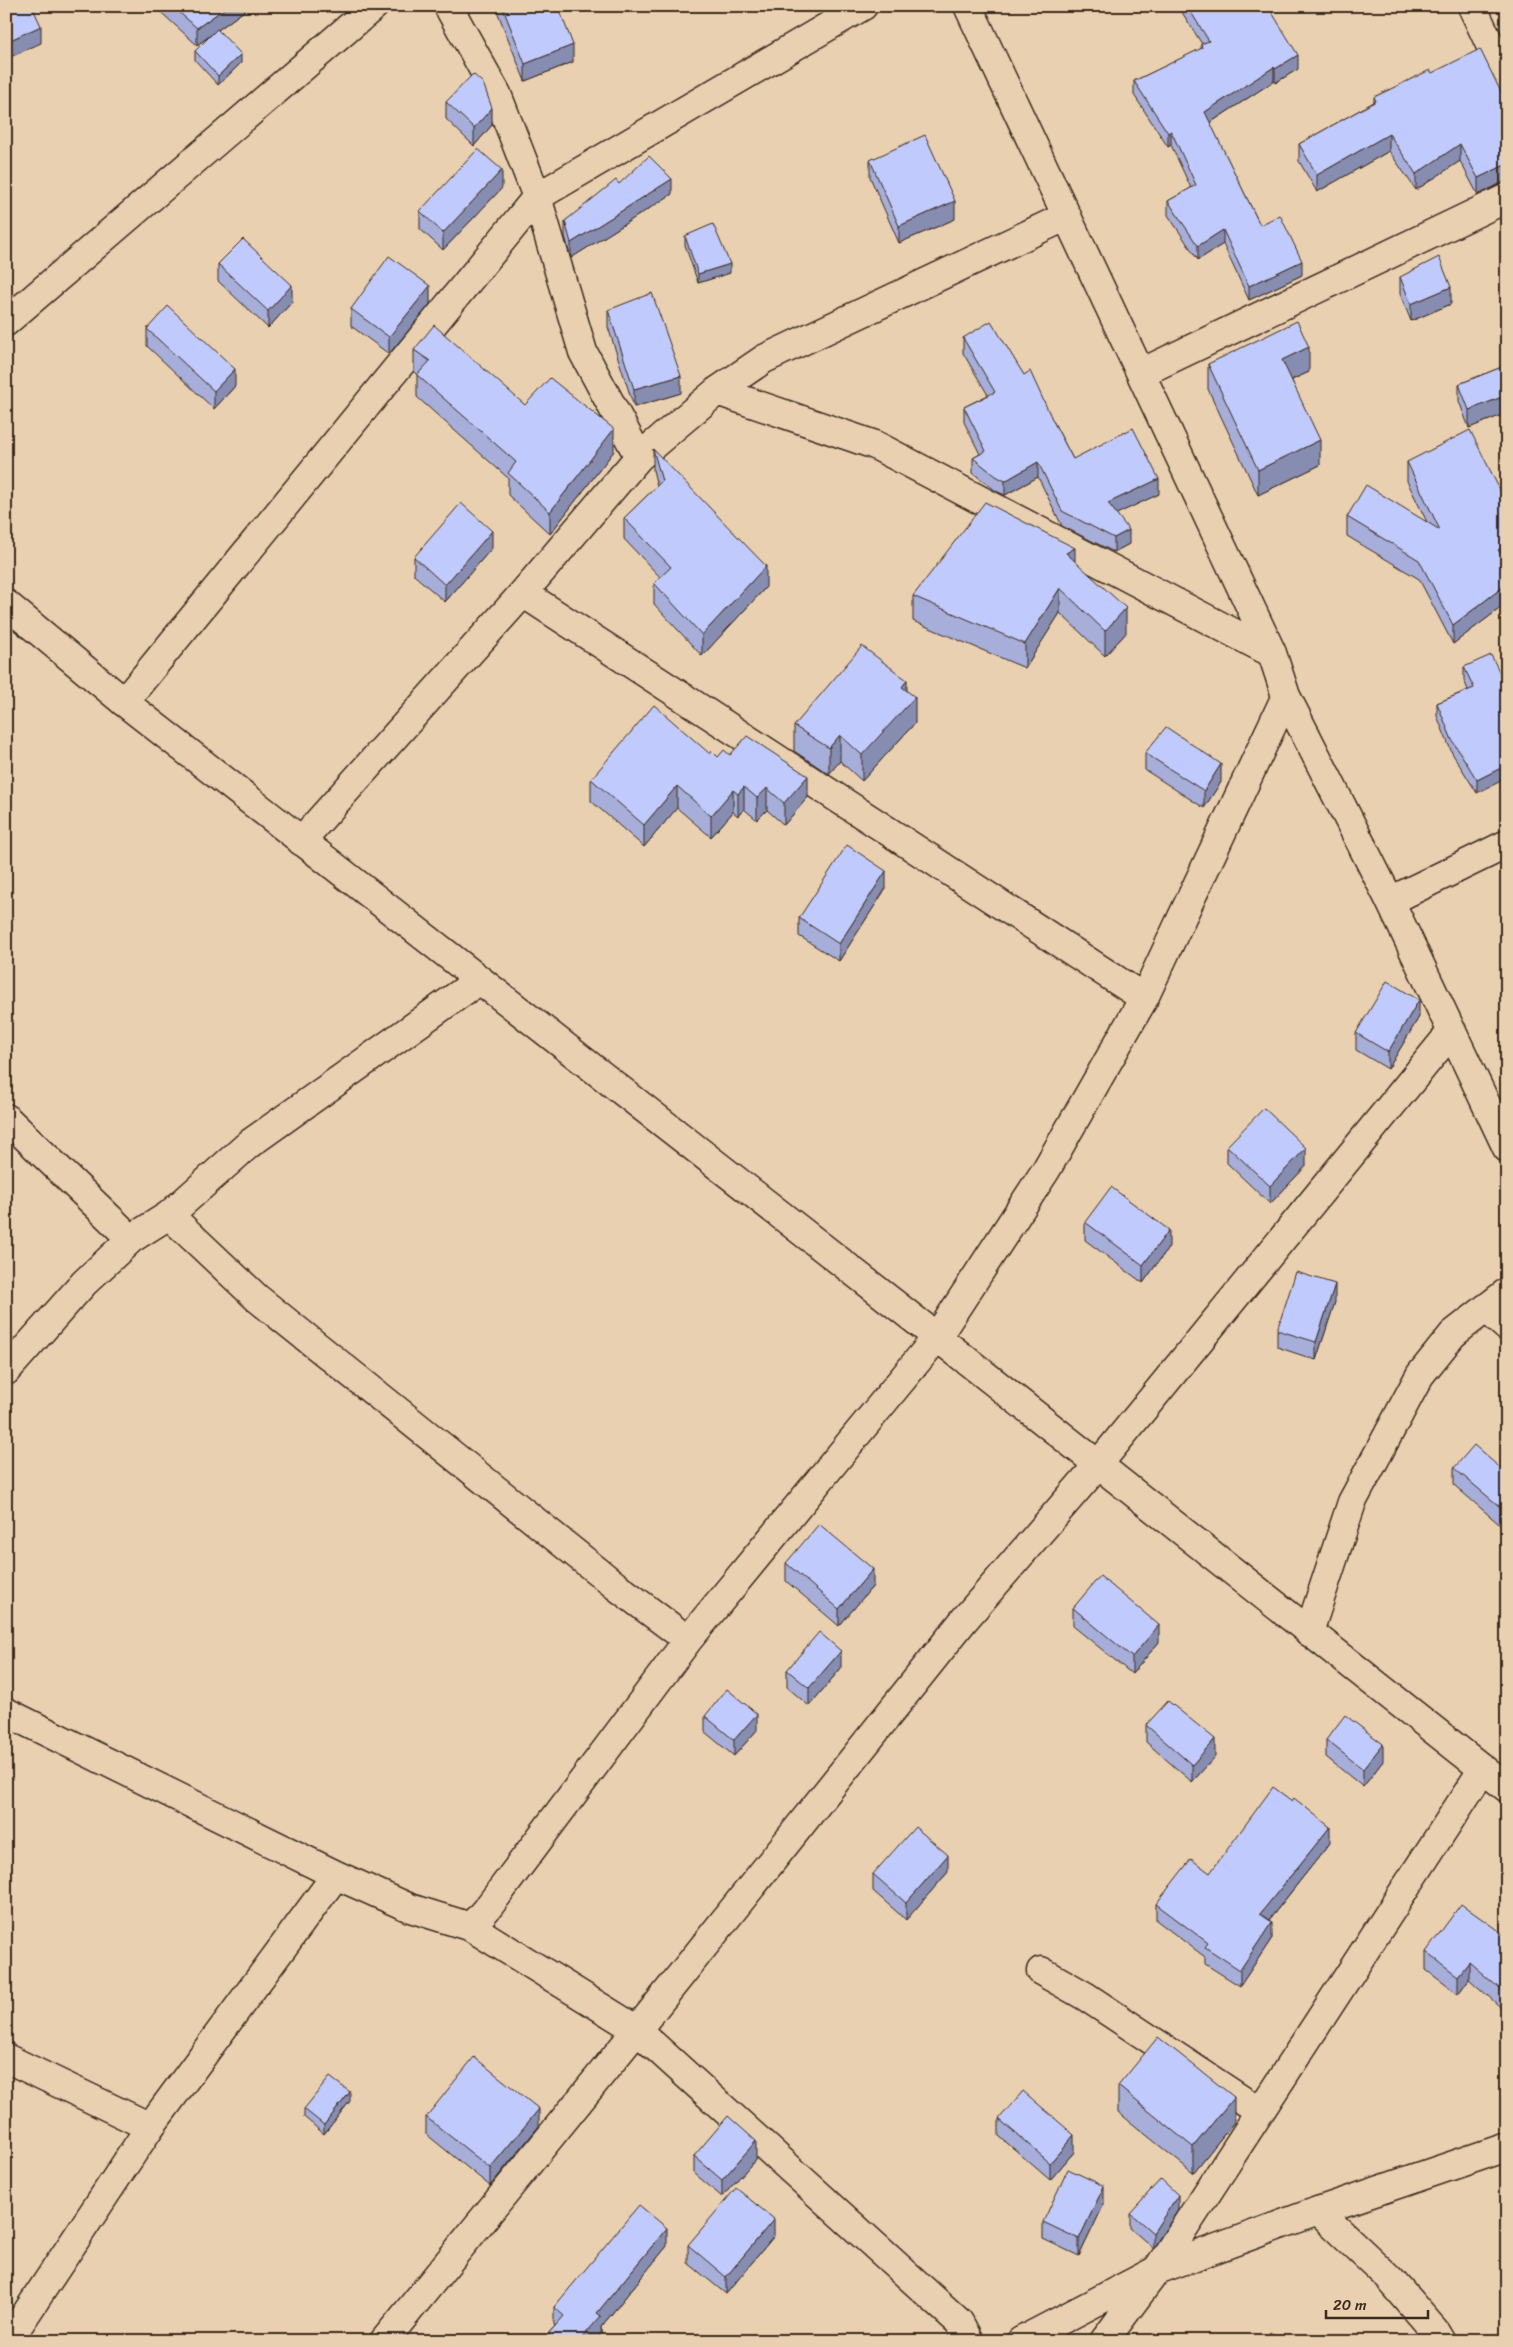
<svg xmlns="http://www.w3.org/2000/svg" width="1513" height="2347" font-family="Sriracha,sans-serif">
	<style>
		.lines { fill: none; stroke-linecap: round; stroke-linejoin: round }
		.street-casing { stroke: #3b2a1e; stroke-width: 31 }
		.secondary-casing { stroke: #3b2a1e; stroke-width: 31 }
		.street { stroke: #e9d0b1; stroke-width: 28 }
		.secondary { stroke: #e9d0b1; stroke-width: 28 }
		.wall { fill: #a6aed9; stroke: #3b2a1e }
		.shaded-wall { fill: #878db0; stroke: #3b2a1e }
		.building { fill: #c1cafc; stroke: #3b2a1e }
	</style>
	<rect width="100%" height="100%" fill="#e9d0b1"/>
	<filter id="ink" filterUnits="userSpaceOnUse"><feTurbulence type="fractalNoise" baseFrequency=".02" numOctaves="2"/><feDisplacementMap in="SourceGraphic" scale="10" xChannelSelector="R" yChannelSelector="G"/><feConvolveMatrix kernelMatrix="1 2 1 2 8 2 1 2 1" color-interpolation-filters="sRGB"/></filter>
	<g filter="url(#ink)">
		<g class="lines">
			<defs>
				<path id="street" d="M 448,6 L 497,94 L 537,197 L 583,352 L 639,457
					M 968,6 L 1272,653 L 1286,696 L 1390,901 L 1507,1148
					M 1472,6 L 1507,81
					M 6,322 L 374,6
					M 1141,373 L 1507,198
					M 717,391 L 875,445 L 1272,653
					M 523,593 L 1144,998
					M 124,702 L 537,197 L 863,6
					M 301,841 L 523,593 L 639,457 L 717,391 L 764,359 L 1067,216
					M 1390,901 L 1507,844
					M 6,1118 L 131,1239
					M 169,1215 L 257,1298 L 616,1586 L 688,1640
					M 1486,1308 L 1507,1327
					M 6,1371 L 84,1283 L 131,1239 L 169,1215 L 249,1144 L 478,981
					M 1309,1632 L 1352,1502 L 1420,1375 L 1453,1334 L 1507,1292
					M 6,1712 L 336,1875 L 410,1908 L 471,1927 L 637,2030 L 959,2322 L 969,2341
					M 471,1927 L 490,1905 L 688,1640 L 937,1337 L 1046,1170 L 1144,998 L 1286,696
					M 1041,1971 L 1085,1996 L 1260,2112
					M 6,2058 L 150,2127
					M 1318,2211 L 1389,2278 L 1435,2331 L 1441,2341
					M 8,2341 L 150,2127 L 336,1875
					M 384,2341 L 637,2030 L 964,1620 L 1097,1466 L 1452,1031
					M 1104,2341 L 1157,2270 L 1483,1769"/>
				<path id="secondary" d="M 6,604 L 124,702 L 937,1337 L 1507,1788
					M 1021,2341 L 1157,2270 L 1318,2211 L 1507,2147"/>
			</defs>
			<use href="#street" class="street-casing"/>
			<use href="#secondary" class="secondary-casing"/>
			<use href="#street" class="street"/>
			<use href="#secondary" class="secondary"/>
		</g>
		<path class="wall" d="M 154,6 L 251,6 L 218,30 L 241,63 L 218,85 L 195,60 L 195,51 L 213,34 L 197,45 Z
			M 495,6 L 558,6 L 573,62 L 525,81 Z
			M 1178,6 L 1238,6 L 1298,69 L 1275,83 L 1274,81 L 1210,123 L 1260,225 L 1302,275 L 1249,300 L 1223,244 L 1198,260 L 1168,215 L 1168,201 L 1191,188 L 1171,145 L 1168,147 L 1134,95 L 1134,81 L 1201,49 L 1201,44 L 1202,44 Z
			M 1432,73 L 1502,94 L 1507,91 L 1507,180 L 1478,195 L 1460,161 L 1416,190 L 1389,151 L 1317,192 L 1299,161 L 1299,144 L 1374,102 L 1374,97 Z
			M 446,102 L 492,125 L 474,146 L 446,119 Z
			M 870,160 L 955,219 L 899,243 L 870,177 Z
			M 619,184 L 672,194 L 571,258 L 565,236 L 565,221 Z
			M 502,188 L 443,250 L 420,229 L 420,211 Z
			M 685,236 L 730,273 L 698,283 L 685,245 Z
			M 218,264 L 292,302 L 268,328 L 218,281 Z
			M 1400,277 L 1451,304 L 1411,321 L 1400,294 Z
			M 430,304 L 389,354 L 351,326 L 351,309 Z
			M 608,310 L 681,393 L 634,407 L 608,327 Z
			M 147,329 L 235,386 L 214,409 L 147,346 Z
			M 963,338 L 1024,375 L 1053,421 L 1073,459 L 1159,494 L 1116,514 L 1129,544 L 1114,552 L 1062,526 L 1038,477 L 1005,495 L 996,491 L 973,473 L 973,458 L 980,454 L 964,422 L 964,407 L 988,395 L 963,353 Z
			M 414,350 L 525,405 L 614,451 L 550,534 L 508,495 L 508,478 L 417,397 L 417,375 L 414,372 Z
			M 1208,364 L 1309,372 L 1292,380 L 1320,465 L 1258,495 L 1208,389 Z
			M 1507,365 L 1507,413 L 1469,428 L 1459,401 L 1459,384 Z
			M 653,449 L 766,587 L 702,656 L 654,604 L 654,583 L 660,577 L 624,539 L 624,518 L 657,486 L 653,470 Z
			M 1407,462 L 1507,504 L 1507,603 L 1453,644 L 1419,579 L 1347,536 L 1347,517 L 1427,522 L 1407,481 Z
			M 492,548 L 445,602 L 414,575 L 414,557 Z
			M 1075,562 L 1126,633 L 1105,656 L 1060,613 L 1025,668 L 913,621 L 913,596 Z
			M 1464,667 L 1507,687 L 1477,793 L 1452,753 L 1437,716 L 1437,703 L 1468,690 L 1464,680 Z
			M 907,691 L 915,723 L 862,781 L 840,761 L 829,774 L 794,751 L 794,726 Z
			M 1145,753 L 1221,782 L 1204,808 L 1145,770 Z
			M 710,754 L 718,757 L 730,755 L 808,797 L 784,825 L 767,810 L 757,820 L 744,809 L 738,816 L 733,812 L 711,837 L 677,808 L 644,847 L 591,801 L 591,779 Z
			M 886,888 L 839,961 L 799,936 L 799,918 Z
			M 1419,1017 L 1388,1069 L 1356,1050 L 1356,1033 Z
			M 1227,1146 L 1306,1166 L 1270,1204 L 1227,1163 Z
			M 1085,1222 L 1169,1247 L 1143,1283 L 1085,1240 Z
			M 1335,1302 L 1316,1360 L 1277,1347 L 1277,1330 Z
			M 1454,1468 L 1507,1474 L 1506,1530 L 1454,1485 Z
			M 786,1563 L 873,1586 L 839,1626 L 786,1581 Z
			M 1073,1608 L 1159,1642 L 1132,1674 L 1073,1626 Z
			M 841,1668 L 809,1706 L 787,1687 L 787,1670 Z
			M 705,1716 L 757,1730 L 734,1756 L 705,1732 Z
			M 1146,1725 L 1215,1757 L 1192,1782 L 1146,1742 Z
			M 1326,1740 L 1383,1761 L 1363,1787 L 1326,1757 Z
			M 1330,1843 L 1269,1920 L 1272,1938 L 1240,1986 L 1205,1964 L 1205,1957 L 1156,1920 L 1156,1904 L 1210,1873 Z
			M 948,1872 L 906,1920 L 873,1891 L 873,1874 Z
			M 1507,1937 L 1507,2013 L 1469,1979 L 1458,1994 L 1426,1970 L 1426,1952 Z
			M 1118,2086 L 1234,2122 L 1193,2173 L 1118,2112 Z
			M 350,2101 L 324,2134 L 304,2117 L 304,2109 Z
			M 426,2117 L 539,2126 L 490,2186 L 426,2134 Z
			M 999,2119 L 1074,2152 L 1050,2180 L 999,2136 Z
			M 694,2156 L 756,2159 L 722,2197 L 694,2173 Z
			M 1104,2204 L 1079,2256 L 1043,2239 L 1043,2222 Z
			M 1178,2210 L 1153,2248 L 1130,2228 L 1130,2213 Z
			M 774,2236 L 726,2294 L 688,2263 L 688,2245 Z
			M 667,2246 L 601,2327 L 601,2334 L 594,2341 L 548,2341 L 548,2334 L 555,2326 L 554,2325 L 554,2307 Z"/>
		<path class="shaded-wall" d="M 228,6 L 251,6 L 197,45 L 197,28 Z
			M 41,26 L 41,43 L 6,59 L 6,42 Z
			M 573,45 L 573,62 L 525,81 L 525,64 Z
			M 241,54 L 241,63 L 218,85 L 218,76 Z
			M 1298,55 L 1298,69 L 1275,83 L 1275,69 Z
			M 1274,67 L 1274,81 L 1205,126 L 1205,112 Z
			M 492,108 L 492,125 L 474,146 L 474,128 Z
			M 1171,131 L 1171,145 L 1168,147 L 1168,133 Z
			M 1389,134 L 1389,151 L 1317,192 L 1317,175 Z
			M 1460,144 L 1460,161 L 1416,190 L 1416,174 Z
			M 1507,164 L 1507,180 L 1478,195 L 1478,178 Z
			M 502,170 L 502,188 L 443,250 L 443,233 Z
			M 672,179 L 672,194 L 571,258 L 571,243 Z
			M 955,201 L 955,219 L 899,243 L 899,226 Z
			M 1223,230 L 1223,244 L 1198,260 L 1198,246 Z
			M 1302,261 L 1302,275 L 1249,300 L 1249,286 Z
			M 730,264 L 730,273 L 698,283 L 698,274 Z
			M 292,285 L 292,302 L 268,328 L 268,311 Z
			M 430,286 L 430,304 L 389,354 L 389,337 Z
			M 1451,287 L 1451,304 L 1411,321 L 1411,304 Z
			M 1309,347 L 1309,372 L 1282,384 L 1282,360 Z
			M 235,369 L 235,386 L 214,409 L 214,391 Z
			M 681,376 L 681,393 L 634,407 L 634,389 Z
			M 1507,395 L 1507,413 L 1469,428 L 1469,410 Z
			M 614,429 L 614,451 L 550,534 L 550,512 Z
			M 1320,440 L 1320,465 L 1258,495 L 1258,470 Z
			M 1038,462 L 1038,477 L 1005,495 L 1005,481 Z
			M 1159,479 L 1159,494 L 1108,518 L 1108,503 Z
			M 1129,530 L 1129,544 L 1114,552 L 1114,538 Z
			M 492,531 L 492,548 L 445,602 L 445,585 Z
			M 1507,545 L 1507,565 L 1498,550 Z
			M 1075,548 L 1075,572 L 1066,553 Z
			M 766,566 L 766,587 L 702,656 L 702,635 Z
			M 1507,584 L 1507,603 L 1453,644 L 1453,625 Z
			M 1060,588 L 1060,613 L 1025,668 L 1025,644 Z
			M 1126,608 L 1126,633 L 1105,656 L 1105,631 Z
			M 907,680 L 907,706 L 915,697 L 915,723 L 862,781 L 862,755 L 902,687 Z
			M 840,735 L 840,761 L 829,774 L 829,748 Z
			M 1221,764 L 1221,782 L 1204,808 L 1204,791 Z
			M 1507,765 L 1507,778 L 1477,793 L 1477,780 Z
			M 808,776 L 808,797 L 784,825 L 784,803 Z
			M 677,786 L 677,808 L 644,847 L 644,825 Z
			M 744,787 L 744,809 L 738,816 L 738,794 Z
			M 767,788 L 767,810 L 757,820 L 757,798 Z
			M 733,790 L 733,812 L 711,837 L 711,816 Z
			M 886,871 L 886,888 L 839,961 L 839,944 Z
			M 1419,1000 L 1419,1017 L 1388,1069 L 1388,1052 Z
			M 1306,1148 L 1306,1166 L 1270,1204 L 1270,1186 Z
			M 1169,1230 L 1169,1247 L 1143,1283 L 1143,1265 Z
			M 1335,1284 L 1335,1302 L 1316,1360 L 1316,1342 Z
			M 1507,1511 L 1507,1528 L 1506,1530 L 1506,1512 Z
			M 873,1569 L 873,1586 L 839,1626 L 839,1609 Z
			M 1159,1625 L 1159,1642 L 1132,1674 L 1132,1657 Z
			M 841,1651 L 841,1668 L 809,1706 L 809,1688 Z
			M 757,1714 L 757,1730 L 734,1756 L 734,1740 Z
			M 1215,1739 L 1215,1757 L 1192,1782 L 1192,1765 Z
			M 1383,1744 L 1383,1761 L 1363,1787 L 1363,1769 Z
			M 1330,1827 L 1330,1843 L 1260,1931 L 1260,1914 Z
			M 948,1855 L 948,1872 L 906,1920 L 906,1903 Z
			M 1272,1922 L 1272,1938 L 1240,1986 L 1240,1970 Z
			M 1469,1962 L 1469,1979 L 1458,1994 L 1458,1976 Z
			M 350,2092 L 350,2101 L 324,2134 L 324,2125 Z
			M 1234,2097 L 1234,2122 L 1193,2173 L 1193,2147 Z
			M 539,2109 L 539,2126 L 490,2186 L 490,2168 Z
			M 1074,2135 L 1074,2152 L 1050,2180 L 1050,2163 Z
			M 756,2141 L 756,2159 L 722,2197 L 722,2180 Z
			M 1104,2186 L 1104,2204 L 1079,2256 L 1079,2239 Z
			M 1178,2195 L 1178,2210 L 1153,2248 L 1153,2233 Z
			M 774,2219 L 774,2236 L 726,2294 L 726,2277 Z
			M 667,2228 L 667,2246 L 601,2327 L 601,2334 L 594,2341 L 579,2341 L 597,2313 Z"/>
		<path class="building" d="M 6,6 L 32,6 L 41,26 L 6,42 Z
			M 172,6 L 228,6 L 197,28 Z
			M 502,6 L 558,6 L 573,45 L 525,64 Z
			M 1187,6 L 1268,6 L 1298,55 L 1275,69 L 1274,67 L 1205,112 L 1260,225 L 1280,215 L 1302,261 L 1249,286 L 1223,230 L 1198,246 L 1168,201 L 1196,185 L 1171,131 L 1168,133 L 1134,81 L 1202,48 L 1201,44 L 1209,41 Z
			M 217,29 L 241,54 L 218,76 L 195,51 Z
			M 1480,49 L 1502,94 L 1507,91 L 1507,164 L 1478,178 L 1460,144 L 1416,174 L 1389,134 L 1317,175 L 1299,144 L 1376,101 L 1374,97 L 1430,70 L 1432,73 Z
			M 473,74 L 483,83 L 492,108 L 474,128 L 446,102 Z
			M 925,135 L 955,201 L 899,226 L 870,160 Z
			M 478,149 L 502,170 L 443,233 L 420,211 Z
			M 649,156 L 672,179 L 571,243 L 565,221 L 616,180 L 619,184 Z
			M 713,224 L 730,264 L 698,274 L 685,236 Z
			M 243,239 L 292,285 L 268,311 L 218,264 Z
			M 389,256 L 430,286 L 389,337 L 351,309 Z
			M 1439,257 L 1451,287 L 1411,304 L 1400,277 Z
			M 652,293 L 681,376 L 634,389 L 608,310 Z
			M 168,306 L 235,369 L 214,391 L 147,329 Z
			M 991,321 L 1024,375 L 1030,371 L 1053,421 L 1073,459 L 1133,428 L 1159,479 L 1108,503 L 1129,530 L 1114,538 L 1062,511 L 1038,462 L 1005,481 L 996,476 L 973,458 L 986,451 L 964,407 L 995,392 L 963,338 Z
			M 1297,321 L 1309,347 L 1282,360 L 1320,440 L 1258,470 L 1208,364 Z
			M 434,325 L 525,405 L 550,378 L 614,429 L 550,512 L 508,473 L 516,462 L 417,375 L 430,361 L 414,350 Z
			M 1507,365 L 1507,395 L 1469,410 L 1459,384 Z
			M 1470,430 L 1507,504 L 1507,545 L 1498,550 L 1507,561 L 1507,584 L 1453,625 L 1419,560 L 1347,517 L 1366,485 L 1440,530 L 1407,462 Z
			M 653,449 L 766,566 L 702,635 L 654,583 L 671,567 L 624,518 L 662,481 Z
			M 985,502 L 1075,548 L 1066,553 L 1126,608 L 1105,631 L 1060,588 L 1025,644 L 913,596 Z
			M 461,503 L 492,531 L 445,585 L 414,557 Z
			M 862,646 L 907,680 L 902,687 L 915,697 L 862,755 L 840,735 L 829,748 L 794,726 Z
			M 1491,655 L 1507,687 L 1507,765 L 1477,780 L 1452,740 L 1437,703 L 1474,688 L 1464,667 Z
			M 654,705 L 710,754 L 712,751 L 718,757 L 724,750 L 730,755 L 747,736 L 808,776 L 784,803 L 767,788 L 757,798 L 744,787 L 738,794 L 733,790 L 711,816 L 677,786 L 644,825 L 591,779 Z
			M 1166,727 L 1221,764 L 1204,791 L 1145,753 Z
			M 847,845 L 886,871 L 839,944 L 799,918 Z
			M 1387,981 L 1419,1000 L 1388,1052 L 1356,1033 Z
			M 1264,1108 L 1306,1148 L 1270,1186 L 1227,1146 Z
			M 1111,1187 L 1169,1230 L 1143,1265 L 1085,1222 Z
			M 1296,1272 L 1335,1284 L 1316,1342 L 1277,1330 Z
			M 1474,1445 L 1507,1474 L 1507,1511 L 1506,1512 L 1454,1468 Z
			M 819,1524 L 873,1569 L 839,1609 L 786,1563 Z
			M 1100,1576 L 1159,1625 L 1132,1657 L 1073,1608 Z
			M 819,1632 L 841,1651 L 809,1688 L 787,1670 Z
			M 727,1689 L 757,1714 L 734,1740 L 705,1716 Z
			M 1168,1701 L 1215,1739 L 1192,1765 L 1146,1725 Z
			M 1345,1715 L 1383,1744 L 1363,1769 L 1326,1740 Z
			M 1273,1787 L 1292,1801 L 1294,1798 L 1330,1827 L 1260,1914 L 1272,1922 L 1240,1970 L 1205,1947 L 1208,1943 L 1156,1904 L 1191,1859 L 1210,1873 Z
			M 915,1827 L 948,1855 L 906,1903 L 873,1874 Z
			M 1461,1904 L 1507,1937 L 1507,1995 L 1469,1962 L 1458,1976 L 1426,1952 Z
			M 1158,2037 L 1234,2097 L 1193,2147 L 1118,2086 Z
			M 474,2057 L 539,2109 L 490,2168 L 426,2117 Z
			M 330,2077 L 350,2092 L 324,2125 L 304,2109 Z
			M 1023,2091 L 1074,2135 L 1050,2163 L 999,2119 Z
			M 728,2116 L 756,2141 L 722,2180 L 694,2156 Z
			M 1068,2169 L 1104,2186 L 1079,2239 L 1043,2222 Z
			M 1161,2179 L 1178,2195 L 1153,2233 L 1130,2213 Z
			M 736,2188 L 774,2219 L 726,2277 L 688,2245 Z
			M 639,2205 L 667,2228 L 597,2313 L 601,2316 L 579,2341 L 556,2341 L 548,2334 L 564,2316 L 554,2307 Z
			M 1270,2332 L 1283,2341 L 1264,2341 Z"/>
	</g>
	<rect width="1513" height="2347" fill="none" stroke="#e9d0b1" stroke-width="25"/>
	<rect x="12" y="12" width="1488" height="2322" fill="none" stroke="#3b2a1e" stroke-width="2" filter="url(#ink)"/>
	<path d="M1326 2310v8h102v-8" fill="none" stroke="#3b2a1e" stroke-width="2.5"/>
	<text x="1333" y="2310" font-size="15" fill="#3b2a1e" stroke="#e9d0b1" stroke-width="4" paint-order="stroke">20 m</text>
</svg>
